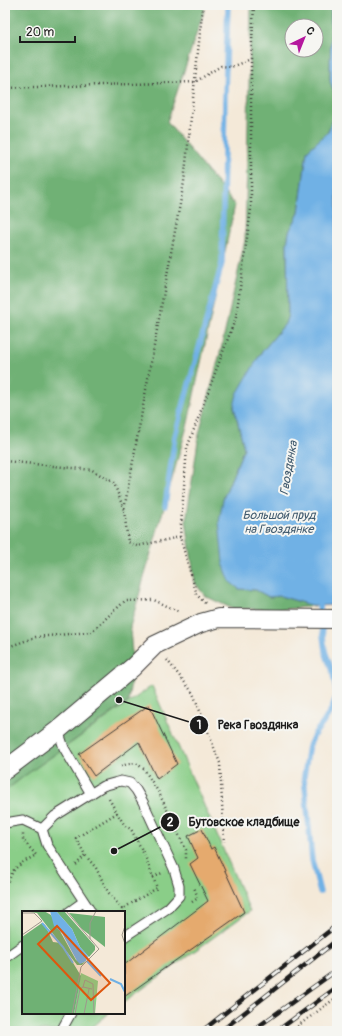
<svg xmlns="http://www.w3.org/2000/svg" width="342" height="1036" font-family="Pangolin,sans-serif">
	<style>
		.green { fill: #8ace88; stroke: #537552 }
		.forest { fill: #6fb174; stroke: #466648; fill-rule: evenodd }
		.water { fill: #70b1e5; stroke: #466680 }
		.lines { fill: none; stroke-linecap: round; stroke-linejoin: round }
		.stream { stroke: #70b1e5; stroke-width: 5.5 }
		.building { fill: #e5aa6e }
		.service-casing { stroke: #3c3b38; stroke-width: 11 }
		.minor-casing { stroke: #3c3b38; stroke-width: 20 }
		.path { stroke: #3c3b38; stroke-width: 2.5; stroke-dasharray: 1 3; stroke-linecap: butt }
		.service { stroke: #fff; stroke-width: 9 }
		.minor { stroke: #fff; stroke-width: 18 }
		.rail-casing { stroke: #1c1c1c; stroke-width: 4.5 }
		.rail { stroke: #f6f6f2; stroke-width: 3; stroke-dasharray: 9; stroke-linecap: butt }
		.labels { text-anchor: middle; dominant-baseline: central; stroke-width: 4; stroke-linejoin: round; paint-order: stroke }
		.water-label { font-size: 12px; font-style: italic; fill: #3e586c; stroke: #f6f6f2 }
		.inset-river { fill: none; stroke: #70b1e5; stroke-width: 2 }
		.inset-road { fill: none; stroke: #9e978d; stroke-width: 1 }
		.view { fill: #de560d; fill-opacity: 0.15; stroke: #de560d; stroke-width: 2 }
		.inset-edge { fill: none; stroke: #1c1c1c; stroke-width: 2 }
		.leader { fill: none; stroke: #1c1c1c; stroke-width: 1.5 }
		.callout-dot { fill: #1c1c1c; stroke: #f6f6f2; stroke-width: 1.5 }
		.mark-label { font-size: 12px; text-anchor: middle; font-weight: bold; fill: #fff }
		.callout-label { font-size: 12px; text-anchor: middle; font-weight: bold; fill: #1c1c1c; stroke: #f6f6f2; stroke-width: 4; stroke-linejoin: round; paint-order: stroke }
	</style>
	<rect width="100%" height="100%" fill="#f6f6f2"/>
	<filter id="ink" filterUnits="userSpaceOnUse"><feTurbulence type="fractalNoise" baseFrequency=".025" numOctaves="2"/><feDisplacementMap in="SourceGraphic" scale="8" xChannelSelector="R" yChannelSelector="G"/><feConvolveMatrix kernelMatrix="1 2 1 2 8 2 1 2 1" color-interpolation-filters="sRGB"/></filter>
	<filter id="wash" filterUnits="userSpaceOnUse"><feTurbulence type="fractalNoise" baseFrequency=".012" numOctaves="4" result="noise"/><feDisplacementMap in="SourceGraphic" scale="16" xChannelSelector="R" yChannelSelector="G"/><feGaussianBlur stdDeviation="0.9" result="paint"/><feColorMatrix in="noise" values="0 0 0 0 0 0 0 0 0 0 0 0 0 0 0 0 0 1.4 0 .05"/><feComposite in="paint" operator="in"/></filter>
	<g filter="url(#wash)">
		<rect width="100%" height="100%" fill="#f4e9d8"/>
		<path class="green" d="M 152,686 L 250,911 L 124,1002 L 124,912 L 23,912 L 23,1013 L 109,1013 L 88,1031 L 5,1031 L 5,791 L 27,774 Z"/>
		<path class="forest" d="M 5,5 L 206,5 L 167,122 L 235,205 L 188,423 L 130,627 L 133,667 L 128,702 L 27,774 L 5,791 Z
			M 251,5 L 329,5 L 331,12 L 330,81 L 335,95 L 335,114 L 328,132 L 307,151 L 299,213 L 289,232 L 287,244 L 288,315 L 285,324 L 261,353 L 234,406 L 244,448 L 223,499 L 239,589 L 256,590 L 269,597 L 280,596 L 314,606 L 278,610 L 231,608 L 205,596 L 195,583 L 186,521 L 199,434 L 222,345 L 245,240 ZM 292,26 L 316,26 L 316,50 L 292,50 Z"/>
		<path class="water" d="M 329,5 L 337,5 L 337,605 L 314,606 L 280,596 L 269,597 L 256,590 L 239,589 L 230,582 L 223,563 L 219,522 L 223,499 L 244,448 L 234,406 L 237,394 L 261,353 L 285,324 L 288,315 L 287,244 L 289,232 L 299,213 L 307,151 L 328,132 L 335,114 L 335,95 L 330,81 L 331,12 Z"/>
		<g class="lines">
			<path class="stream" d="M 165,506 L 175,436 L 222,263 L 225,94 L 228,5
				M 318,598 L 325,651 L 333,674 L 337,695 L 331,710 L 323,723 L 315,733 L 309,746 L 304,776 L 312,860 L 320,892"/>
		</g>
		<g id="blocks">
			<path class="building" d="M 149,705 L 177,764 L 157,779 L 139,742 L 94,776 L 79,754 Z
				M 202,829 L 211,849 L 214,847 L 244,912 L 124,997 L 124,965 L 208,901 L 190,864 L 198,858 L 188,836 Z"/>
		</g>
	</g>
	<g filter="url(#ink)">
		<use href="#blocks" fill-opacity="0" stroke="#3c3b38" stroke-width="1"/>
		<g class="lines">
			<defs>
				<path id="service" d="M 58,730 L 64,748 L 91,794
					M 5,823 L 23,820 L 42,829 L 47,845 L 91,912
					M 42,829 L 55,816 L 103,786 L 121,781 L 130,783 L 136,790 L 143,802 L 174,869 L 179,886 L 179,896 L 168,908 L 124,937
					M 69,912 L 83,902
					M 5,958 L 23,945
					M 61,1031 L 71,1013"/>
				<path id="minor" d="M 5,770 L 58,730 L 133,667 L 155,645 L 201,623 L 219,618 L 337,619"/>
			</defs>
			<use href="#service" class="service-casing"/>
			<use href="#minor" class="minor-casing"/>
			<path class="path" d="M 5,88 L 195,82 L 221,66 L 231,67 L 251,59
				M 5,461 L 92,470 L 114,483 L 124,510
				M 180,537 L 137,546 L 128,542 L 124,510 L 184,182 L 203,5
				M 205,603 L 197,595 L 180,537 L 187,448 L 236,317 L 251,209 L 251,59 L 254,5
				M 5,648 L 36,637 L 91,632 L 125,601 L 154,600 L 180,612
				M 167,660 L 193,693 L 220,763 L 224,842
				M 121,766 L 128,764 L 136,763 L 144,769 L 159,793 L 186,850 L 186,861
				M 109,799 L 117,813
				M 76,865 L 85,855 L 76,838 L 117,813 L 125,826 L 131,829 L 145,856 L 157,888 L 122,909 L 108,892 L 96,868 L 85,855
				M 5,870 L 10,876
				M 153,877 L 162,873
				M 5,884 C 10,881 10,875 14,870 C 19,864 29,859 36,855 L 23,840 L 23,834
				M 192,902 L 198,898 L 194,887
				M 291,1031 L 337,997"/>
			<use href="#service" class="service"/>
			<use href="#minor" class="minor"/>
			<defs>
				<path id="rail" d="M 202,1031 L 337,925
					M 221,1031 L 337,940
					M 252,1031 L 337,970
					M 277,1031 L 337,987"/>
			</defs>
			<use href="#rail" class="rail-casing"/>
			<use href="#rail" class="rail"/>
		</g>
	</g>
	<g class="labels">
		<g class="water-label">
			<text transform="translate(289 468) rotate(-80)">Гвоздянка</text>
			<text x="279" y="515">Большой пруд<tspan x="279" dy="14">на Гвоздянке</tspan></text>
		</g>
	</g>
	<g transform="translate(22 911)">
		<rect width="103" height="103" fill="#f4e9d8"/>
		<path d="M 59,62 L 76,70 L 73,103 L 52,103 Z" fill="#8ace88"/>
		<path d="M 0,0 L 22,0 L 29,4 L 54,49 L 60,52 L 64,50 L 60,54 L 55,54 L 15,2 ZM 34,0 L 42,0 L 73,35 L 73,39 L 67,46 L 58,36 L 50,18 ZM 47,2 L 83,6 L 83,36 L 60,18 ZM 20,12 L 23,14 L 31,31 L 39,32 L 59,65 L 52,103 L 0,103 L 0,26 Z" fill="#6fb174"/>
		<path d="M 28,0 L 34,0 L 50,18 L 58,36 L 66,45 L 64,50 L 58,53 L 55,50 L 40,22 L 32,15 Z" fill="#70b1e5"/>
		<path class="inset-river" d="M 20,12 L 41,36 L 51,52M 65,50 L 79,65M 88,68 L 99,73 L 103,81"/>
		<path class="inset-road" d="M 44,0 L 77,38 L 59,56 L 50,103M 0,2 L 12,2 L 20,10 L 0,24M 103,15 L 100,24 L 103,33M 68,28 L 68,12 L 74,0M 61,76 L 63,69 L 71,73 L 72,103M 53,103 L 58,78 L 61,76 L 70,78M 62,103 L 67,78"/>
		<path class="view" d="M 35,15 L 88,72 L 69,89 L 16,33 Z"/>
		<rect width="103" height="103" class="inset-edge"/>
	</g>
	<path class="leader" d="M119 700L199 725M114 851L170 822"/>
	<g class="callout-dot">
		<circle cx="119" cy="700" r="4"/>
		<circle cx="114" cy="851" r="4"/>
		<circle cx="199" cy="725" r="10"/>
		<circle cx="170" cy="822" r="10"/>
	</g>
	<g class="mark-label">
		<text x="199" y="729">1</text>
		<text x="170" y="826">2</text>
	</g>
	<g class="callout-label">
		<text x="258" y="729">Река Гвоздянка</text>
		<text x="244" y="826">Бутовское кладбище</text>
	</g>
	<rect width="342" height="1036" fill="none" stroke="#f6f6f2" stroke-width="20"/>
	<g transform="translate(304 38) rotate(43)"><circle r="19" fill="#f6f6f2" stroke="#9f9f9c"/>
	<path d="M0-3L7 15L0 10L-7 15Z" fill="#b5179e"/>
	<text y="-6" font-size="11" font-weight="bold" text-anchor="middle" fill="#1c1c1c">С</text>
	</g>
	<path d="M20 36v6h55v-6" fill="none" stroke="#1c1c1c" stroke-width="2"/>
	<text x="26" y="36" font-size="12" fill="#1c1c1c" stroke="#f6f6f2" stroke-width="3" paint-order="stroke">20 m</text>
</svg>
